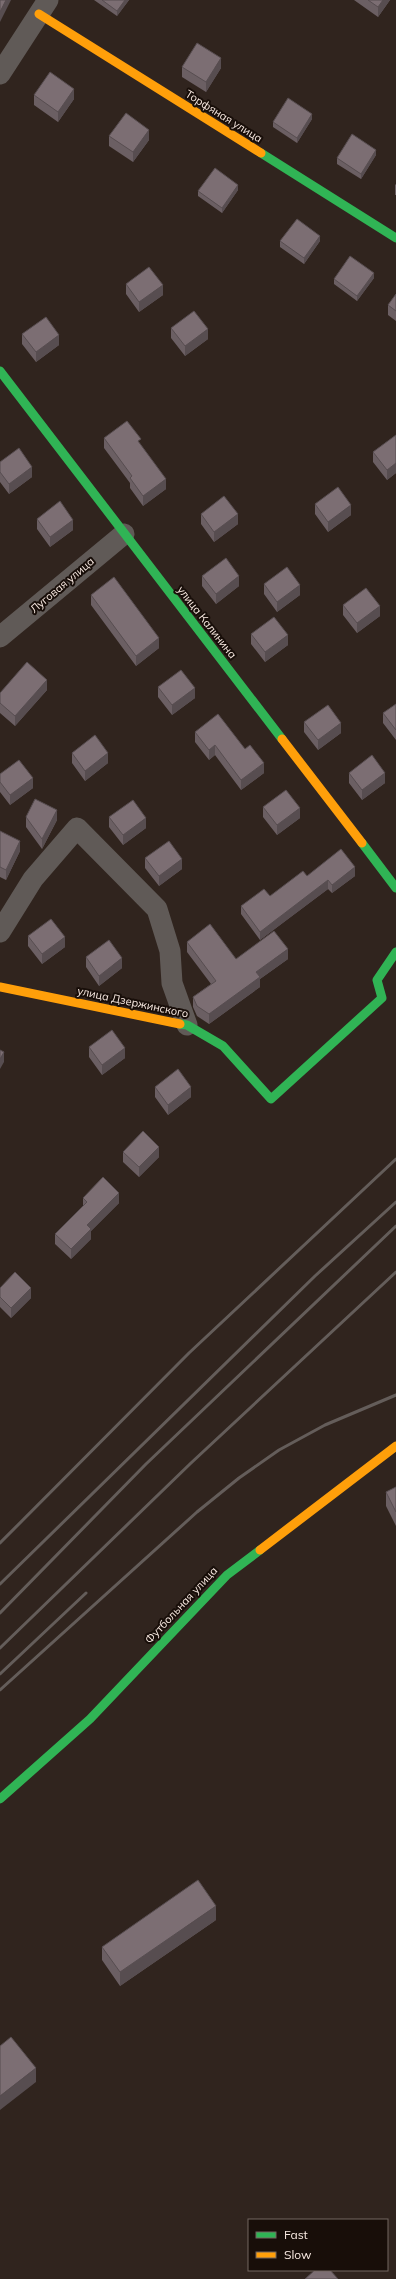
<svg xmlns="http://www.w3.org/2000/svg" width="396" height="2279" font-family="Mulish,sans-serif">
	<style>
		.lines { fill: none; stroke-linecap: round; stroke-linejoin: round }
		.street { stroke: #605a57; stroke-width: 21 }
		.fast { stroke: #30b455; stroke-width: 9 }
		.slow { stroke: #ff9f0a; stroke-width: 9 }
		.rail { stroke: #645d5a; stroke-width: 3 }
		.wall { fill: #6b5f63 }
		.shaded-wall { fill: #574d50 }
		.building { fill: #7c6e73; stroke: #574d50 }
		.labels { text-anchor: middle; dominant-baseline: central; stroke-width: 4; stroke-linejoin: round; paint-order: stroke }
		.street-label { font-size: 11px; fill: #faebe3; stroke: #180e09 }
	</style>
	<rect width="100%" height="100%" fill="#30241e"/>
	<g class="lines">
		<path class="street" d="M 0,74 L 48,0
			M 0,637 L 124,534
			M 0,932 L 33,879 L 77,828 L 157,909 L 170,951 L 172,983 L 187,1025"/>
		<path class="fast" d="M 261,153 L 396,238
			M 0,371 L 282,739
			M 362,843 L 396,888
			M 180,1024 L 187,1025 L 223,1046 L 271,1099 L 382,998 L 377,980 L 396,952
			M 0,1799 L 90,1719 L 227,1575 L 260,1550"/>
		<path class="slow" d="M 39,14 L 261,153
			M 282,739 L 362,843
			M 0,987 L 180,1024
			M 260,1550 L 396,1446"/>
		<path class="rail" d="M 0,1543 L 189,1353 L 396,1159
			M 0,1584 L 315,1276 L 396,1202
			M 0,1613 L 146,1464 L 396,1226
			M 0,1648 L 191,1463 L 396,1272
			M 0,1674 L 86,1593
			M 0,1690 L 197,1512 L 239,1478 L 279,1450 L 325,1425 L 396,1395"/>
	</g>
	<path class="wall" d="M 94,0 L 129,0 L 117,16 Z
		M 354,0 L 390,0 L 378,17 Z
		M 182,67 L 221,68 L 206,92 L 182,77 Z
		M 34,95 L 74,99 L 58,122 L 34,105 Z
		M 312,119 L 297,143 L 273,127 L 273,122 Z
		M 109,136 L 149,140 L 133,162 L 109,146 Z
		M 376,155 L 361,179 L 337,164 L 337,158 Z
		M 396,184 L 396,195 L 395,195 L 395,185 Z
		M 238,190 L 222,213 L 198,196 L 198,191 Z
		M 280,241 L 320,241 L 304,264 L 280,247 Z
		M 374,278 L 357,301 L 334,284 L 334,279 Z
		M 126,284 L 163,295 L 139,312 L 126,294 Z
		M 396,294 L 396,321 L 388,315 L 388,305 Z
		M 171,328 L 208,339 L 185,356 L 171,338 Z
		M 22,334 L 59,345 L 36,362 L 22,344 Z
		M 396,435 L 396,473 L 387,480 L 373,462 L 373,452 Z
		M 104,438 L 166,489 L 143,506 L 130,488 L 130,483 L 104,448 Z
		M 0,462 L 32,477 L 9,494 L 0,482 Z
		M 315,504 L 351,515 L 328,532 L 315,514 Z
		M 201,514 L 238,524 L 214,542 L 201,524 Z
		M 37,519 L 73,530 L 50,547 L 37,529 Z
		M 202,576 L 239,586 L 216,604 L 202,586 Z
		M 264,584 L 300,595 L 277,612 L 264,594 Z
		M 91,595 L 159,648 L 136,666 L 91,605 Z
		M 343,605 L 380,616 L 357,633 L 343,615 Z
		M 251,634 L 288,645 L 265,662 L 251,644 Z
		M 158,687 L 195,698 L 172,715 L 158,697 Z
		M 47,690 L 15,726 L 0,713 L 0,693 Z
		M 396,704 L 396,740 L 383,723 L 383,713 Z
		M 304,722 L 341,733 L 318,750 L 304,732 Z
		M 195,732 L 245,749 L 264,773 L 241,790 L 215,755 L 209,760 L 195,742 Z
		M 72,753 L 108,763 L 85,781 L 72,763 Z
		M 349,773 L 385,783 L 362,800 L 349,783 Z
		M 0,774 L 33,788 L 10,805 L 0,792 Z
		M 263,807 L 300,818 L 277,835 L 263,817 Z
		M 26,817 L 57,820 L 42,849 L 26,827 Z
		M 109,817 L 146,828 L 123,845 L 109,827 Z
		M 0,831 L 20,851 L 6,880 L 0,877 Z
		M 145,858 L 182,869 L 159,886 L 145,868 Z
		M 307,876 L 355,876 L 332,893 L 328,889 L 260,940 L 241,914 L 241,906 L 270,896 Z
		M 28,936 L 65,947 L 42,964 L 28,946 Z
		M 187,942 L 236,959 L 288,959 L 260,979 L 260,987 L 209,1024 L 197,1016 L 193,1007 L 193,997 L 211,984 L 187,952 Z
		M 86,957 L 122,968 L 99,986 L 86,967 Z
		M 89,1047 L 125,1058 L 102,1075 L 89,1057 Z
		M 155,1087 L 191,1097 L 168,1115 L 155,1097 Z
		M 123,1152 L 159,1157 L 139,1177 L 123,1162 Z
		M 83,1198 L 119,1203 L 91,1231 L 91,1239 L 71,1259 L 55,1244 L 55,1234 L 83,1206 Z
		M 0,1288 L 31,1298 L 11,1318 L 0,1307 Z
		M 396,1487 L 396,1526 L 386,1506 L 386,1492 Z
		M 216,1920 L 120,1986 L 102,1960 L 102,1947 Z"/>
	<path class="shaded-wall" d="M 6,0 L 11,0 L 0,22 L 0,12 Z
		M 125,0 L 129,0 L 117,16 L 117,11 Z
		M 383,0 L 390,0 L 378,17 L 378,7 Z
		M 221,58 L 221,68 L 206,92 L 206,82 Z
		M 74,89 L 74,99 L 58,122 L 58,112 Z
		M 312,114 L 312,119 L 297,143 L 297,138 Z
		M 149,130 L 149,140 L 133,162 L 133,152 Z
		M 376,150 L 376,155 L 361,179 L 361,174 Z
		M 238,185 L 238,190 L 222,213 L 222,208 Z
		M 320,236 L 320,241 L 304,264 L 304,258 Z
		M 374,273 L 374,278 L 357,301 L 357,296 Z
		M 163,285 L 163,295 L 139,312 L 139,302 Z
		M 208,329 L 208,339 L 185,356 L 185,346 Z
		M 59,335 L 59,345 L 36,362 L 36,352 Z
		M 396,463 L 396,473 L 387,480 L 387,470 Z
		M 32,467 L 32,477 L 9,494 L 9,484 Z
		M 166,479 L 166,489 L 143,506 L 143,496 Z
		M 351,505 L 351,515 L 328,532 L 328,522 Z
		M 238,514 L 238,524 L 214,542 L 214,532 Z
		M 73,520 L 73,530 L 50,547 L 50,537 Z
		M 239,576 L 239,586 L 216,604 L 216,594 Z
		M 300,585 L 300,595 L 277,612 L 277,602 Z
		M 380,606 L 380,616 L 357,633 L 357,623 Z
		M 288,635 L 288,645 L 265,662 L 265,652 Z
		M 159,638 L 159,648 L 136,666 L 136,656 Z
		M 47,680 L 47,690 L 15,726 L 15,716 Z
		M 195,688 L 195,698 L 172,715 L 172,705 Z
		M 341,723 L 341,733 L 318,750 L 318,740 Z
		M 215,745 L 215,755 L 209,760 L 209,750 Z
		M 108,753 L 108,763 L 85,781 L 85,771 Z
		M 264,763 L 264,773 L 241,790 L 241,780 Z
		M 385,773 L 385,783 L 362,800 L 362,790 Z
		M 33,778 L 33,788 L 10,805 L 10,795 Z
		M 300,808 L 300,818 L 277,835 L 277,825 Z
		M 57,810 L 57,820 L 42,849 L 42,839 Z
		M 146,818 L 146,828 L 123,845 L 123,835 Z
		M 20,841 L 20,851 L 6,880 L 6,870 Z
		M 182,859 L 182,869 L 159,886 L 159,876 Z
		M 355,867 L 355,876 L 332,893 L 332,885 Z
		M 328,880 L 328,889 L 260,940 L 260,932 Z
		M 65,937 L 65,947 L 42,964 L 42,954 Z
		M 288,949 L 288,959 L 260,979 L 260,987 L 209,1024 L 209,1014 L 256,972 Z
		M 122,958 L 122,968 L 99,986 L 99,976 Z
		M 125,1048 L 125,1058 L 102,1075 L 102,1065 Z
		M 4,1052 L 4,1062 L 0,1069 L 0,1059 Z
		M 191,1087 L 191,1097 L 168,1115 L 168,1105 Z
		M 159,1147 L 159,1157 L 139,1177 L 139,1167 Z
		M 119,1193 L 119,1203 L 91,1231 L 91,1239 L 71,1259 L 71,1249 L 87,1225 Z
		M 31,1288 L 31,1298 L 11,1318 L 11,1308 Z
		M 216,1906 L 216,1920 L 120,1986 L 120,1972 Z
		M 36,2068 L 36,2082 L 0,2110 L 0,2096 Z"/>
	<path class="building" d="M 0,0 L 6,0 L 0,12 Z
		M 102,0 L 125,0 L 117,11 Z
		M 368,0 L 383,0 L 378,7 Z
		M 197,43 L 221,58 L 206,82 L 182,67 Z
		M 50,72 L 74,89 L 58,112 L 34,95 Z
		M 288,98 L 312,114 L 297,138 L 273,122 Z
		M 126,113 L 149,130 L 133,152 L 109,136 Z
		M 352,134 L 376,150 L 361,174 L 337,158 Z
		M 215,168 L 238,185 L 222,208 L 198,191 Z
		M 297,219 L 320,236 L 304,258 L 280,241 Z
		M 350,256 L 374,273 L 357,296 L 334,279 Z
		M 149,267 L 163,285 L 139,302 L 126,284 Z
		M 396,294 L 396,311 L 388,305 Z
		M 194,311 L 208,329 L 185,346 L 171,328 Z
		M 46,317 L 59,335 L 36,352 L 22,334 Z
		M 127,421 L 141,439 L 138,441 L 166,479 L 143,496 L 130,478 L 132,476 L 104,438 Z
		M 396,435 L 396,463 L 387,470 L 373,452 Z
		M 19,448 L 32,467 L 9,484 L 0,472 L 0,462 Z
		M 338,487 L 351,505 L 328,522 L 315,504 Z
		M 224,496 L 238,514 L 214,532 L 201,514 Z
		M 60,501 L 73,520 L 50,537 L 37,519 Z
		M 226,558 L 239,576 L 216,594 L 202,576 Z
		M 287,567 L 300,585 L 277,602 L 264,584 Z
		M 114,577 L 159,638 L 136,656 L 91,595 Z
		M 366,588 L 380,606 L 357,623 L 343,605 Z
		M 274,617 L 288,635 L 265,652 L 251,634 Z
		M 27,662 L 47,680 L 15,716 L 0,703 L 0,693 Z
		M 181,670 L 195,688 L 172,705 L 158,687 Z
		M 396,704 L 396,730 L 383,713 Z
		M 328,705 L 341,723 L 318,740 L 304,722 Z
		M 218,714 L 245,749 L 250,745 L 264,763 L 241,780 L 215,745 L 209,750 L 195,732 Z
		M 95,735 L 108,753 L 85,771 L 72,753 Z
		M 372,755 L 385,773 L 362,790 L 349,773 Z
		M 19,760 L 33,778 L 10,795 L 0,782 L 0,774 Z
		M 286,790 L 300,808 L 277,825 L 263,807 Z
		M 35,799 L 57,810 L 42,839 L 26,817 Z
		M 133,800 L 146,818 L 123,835 L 109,817 Z
		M 0,831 L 20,841 L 6,870 L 0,867 Z
		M 169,841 L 182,859 L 159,876 L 145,858 Z
		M 341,849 L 355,867 L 332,885 L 328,880 L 260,932 L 241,906 L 264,889 L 270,896 L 303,871 L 307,876 Z
		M 51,919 L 65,937 L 42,954 L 28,936 Z
		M 210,924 L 236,959 L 274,931 L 288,949 L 256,972 L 260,977 L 209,1014 L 197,1006 L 193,997 L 216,981 L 187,942 Z
		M 109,940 L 122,958 L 99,976 L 86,957 Z
		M 112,1030 L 125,1048 L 102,1065 L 89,1047 Z
		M 0,1050 L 4,1052 L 0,1059 Z
		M 178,1069 L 191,1087 L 168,1105 L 155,1087 Z
		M 143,1131 L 159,1147 L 139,1167 L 123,1152 Z
		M 103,1177 L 119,1193 L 87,1225 L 91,1229 L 71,1249 L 55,1234 L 87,1202 L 83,1198 Z
		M 15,1272 L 31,1288 L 11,1308 L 0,1297 L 0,1288 Z
		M 396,1487 L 396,1512 L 386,1492 Z
		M 198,1880 L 216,1906 L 120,1972 L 102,1947 Z
		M 11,2037 L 36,2068 L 0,2096 L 0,2046 Z
		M 315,2270 L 330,2270 L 338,2279 L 305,2279 Z"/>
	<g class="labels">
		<g class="street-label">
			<text transform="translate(224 116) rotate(32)">Торфяная улица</text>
			<text transform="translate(62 585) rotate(-40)">Луговая улица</text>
			<text transform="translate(207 622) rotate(52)">улица Калинина</text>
			<text transform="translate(133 1002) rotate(12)">улица Дзержинского</text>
			<text transform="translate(181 1605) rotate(-47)">Футбольная улица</text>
		</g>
	</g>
	<rect x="248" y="2219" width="140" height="52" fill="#180e09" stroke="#726660"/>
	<rect x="256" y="2232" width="20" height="6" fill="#30b455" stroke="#726660"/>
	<text x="284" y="2239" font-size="12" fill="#faebe3">Fast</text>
	<rect x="256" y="2252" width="20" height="6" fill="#ff9f0a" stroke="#726660"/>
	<text x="284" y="2259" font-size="12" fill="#faebe3">Slow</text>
</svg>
